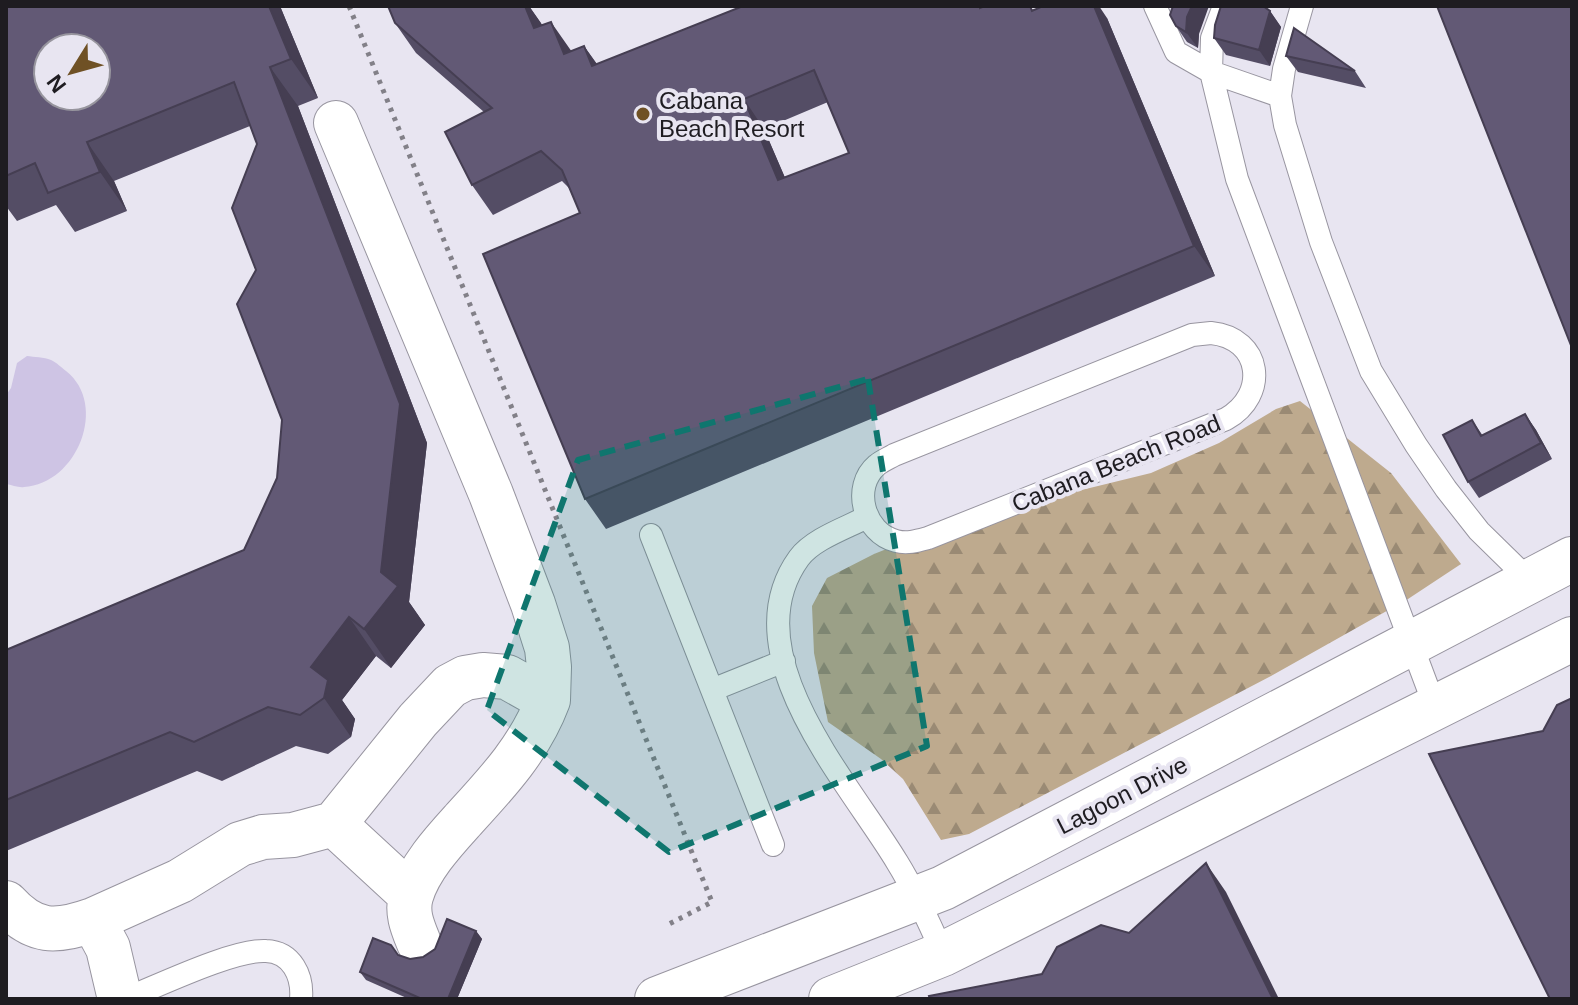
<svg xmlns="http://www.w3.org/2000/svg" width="1578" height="1005" font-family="Arial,sans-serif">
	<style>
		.forest { fill: url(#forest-firs) }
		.water { fill: #cec4e4 }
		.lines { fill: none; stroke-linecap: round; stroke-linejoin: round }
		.service-casing { stroke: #9895a0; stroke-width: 24 }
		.minor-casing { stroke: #9895a0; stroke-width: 46 }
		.tertiary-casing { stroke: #9895a0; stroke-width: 46 }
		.path { stroke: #828088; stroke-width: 5; stroke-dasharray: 4 6; stroke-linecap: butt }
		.service { stroke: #fff; stroke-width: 22 }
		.minor { stroke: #fff; stroke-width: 44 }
		.tertiary { stroke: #fff; stroke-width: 44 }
		.wall { fill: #544d65; fill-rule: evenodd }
		.shaded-wall { fill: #453e52 }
		.building { fill: #625975; stroke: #453e52; stroke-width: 2; fill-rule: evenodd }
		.marked { fill: #0f766e; fill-opacity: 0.2; stroke: #0f766e; stroke-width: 6; stroke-dasharray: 16 10; stroke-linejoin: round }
		.poi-dot { fill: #6f5125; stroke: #e8e5f1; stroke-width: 3 }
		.labels { text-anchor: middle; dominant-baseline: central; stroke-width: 8; stroke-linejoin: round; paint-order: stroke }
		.poi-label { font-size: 24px; fill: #1e1c21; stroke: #e8e5f1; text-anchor: start }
		.street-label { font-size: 24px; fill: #1e1c21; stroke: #e8e5f1 }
	</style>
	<defs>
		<pattern id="forest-firs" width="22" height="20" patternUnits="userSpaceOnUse" patternTransform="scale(2)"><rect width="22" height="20" fill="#beaa8e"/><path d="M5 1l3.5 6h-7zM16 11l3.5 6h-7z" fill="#9a8a74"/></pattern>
	</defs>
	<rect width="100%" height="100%" fill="#e8e5f1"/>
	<path class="forest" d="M 1300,401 L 1391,473 L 1461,564 L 1408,599 L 1271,676 L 969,834 L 941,840 L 903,779 L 881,759 L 828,722 L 814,653 L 812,606 L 827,578 L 874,554 L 919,536 L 1049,498 L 1151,473 L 1219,443 L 1276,409 Z"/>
	<path class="water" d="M 27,356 C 34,357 44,357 51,360 C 56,362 62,368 66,371 C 109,405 77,484 24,487 C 19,488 12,485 6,484 L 6,395 L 11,388 L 17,363 Z"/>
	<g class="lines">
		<defs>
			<path id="service" d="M 1155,6 L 1176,52 L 1211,72 L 1280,96
				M 1224,6 L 1212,38 L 1211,72 L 1237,179 L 1435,707
				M 1302,6 L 1284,69 L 1280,96 L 1285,125 L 1321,242 L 1371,371 L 1416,445 L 1446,489 L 1479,531 L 1529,580
				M 1211,333 C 1262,338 1269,395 1226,419 L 928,538 C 917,541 907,544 896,541 C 864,533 851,487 877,465 C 882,461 889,458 894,455 L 1192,335 Z
				M 867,517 C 846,528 813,539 799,558 C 730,653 849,782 897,862 C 915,891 929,922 943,954
				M 651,535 L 773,845
				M 712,690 L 784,661
				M 125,999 C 158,986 234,949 266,951 C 292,952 303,976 301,999"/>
			<path id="minor" d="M 336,123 L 491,494 L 533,604 L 547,648 L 549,667 L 548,700
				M 334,824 L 411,895
				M 6,903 C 34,934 56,933 93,920
				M 120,999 L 108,948 L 93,920 L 180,881 L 240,844 L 263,837 L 293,835 L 334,824 L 418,720 L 450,686 L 465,678 L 483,675 L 507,677 L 548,700 C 530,748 497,783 463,820 C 444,841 419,868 411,896 C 406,913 413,928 419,943"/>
			<path id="tertiary" d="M 657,999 L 943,888 L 1572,559
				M 831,999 L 943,954 L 1572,639"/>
		</defs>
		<use href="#service" class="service-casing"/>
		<use href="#minor" class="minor-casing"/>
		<use href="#tertiary" class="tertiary-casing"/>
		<path class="path" d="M 349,6 L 712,902 L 669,924"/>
		<use href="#service" class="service"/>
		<use href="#minor" class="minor"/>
		<use href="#tertiary" class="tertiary"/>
	</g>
	<path class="wall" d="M 6,6 L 280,6 L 318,98 L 298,106 L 427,443 L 409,602 L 425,625 L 391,668 L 376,656 L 342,700 L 355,719 L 351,737 L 328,754 L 296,746 L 222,781 L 197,771 L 6,851 L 6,650 L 244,550 L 277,478 L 282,420 L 256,270 L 257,144 L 250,126 L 114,181 L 127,211 L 75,232 L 56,205 L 17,221 L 6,206 Z
		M 388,6 L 529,6 L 542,25 L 571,51 L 584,46 L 597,64 L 1036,9 L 1107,18 L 1215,276 L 606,529 L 585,499 L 580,213 L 569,188 L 562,181 L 493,215 L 472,185 L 484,112 L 416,53 L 395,23 ZM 828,102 L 849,153 L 785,178 L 764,129 Z
		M 1270,11 L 1281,27 L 1270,66 L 1226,55 L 1214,38 Z
		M 1176,26 L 1199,34 L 1198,48 L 1187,42 Z
		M 1286,56 L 1355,71 L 1366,88 L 1298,72 Z
		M 1525,414 L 1536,430 L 1552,459 L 1479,498 L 1468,482 L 1472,420 L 1483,436 Z
		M 476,931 L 482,939 L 457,999 L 409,999 L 366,980 L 360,972 L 398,955 L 410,959 L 423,957 Z"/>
	<path class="shaded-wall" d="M 269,6 L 280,6 L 318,98 L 291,59 Z
		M 525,6 L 529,6 L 541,23 L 555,58 L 534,28 Z
		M 1094,6 L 1099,6 L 1107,18 L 1215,276 L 1194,246 Z
		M 1192,6 L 1209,6 L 1199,34 L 1198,48 L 1186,32 L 1187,17 Z
		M 1270,11 L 1281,27 L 1270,66 L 1259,50 Z
		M 551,22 L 572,52 L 564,54 Z
		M 584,46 L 605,76 L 592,66 Z
		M 270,67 L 298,106 L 427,443 L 409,602 L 425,625 L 391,668 L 364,629 L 381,572 Z
		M 744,99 L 764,129 L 799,210 L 778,180 Z
		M 87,142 L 114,181 L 127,211 L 100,172 Z
		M 1525,414 L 1536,430 L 1552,459 L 1541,443 Z
		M 349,617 L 376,656 L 342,700 L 355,719 L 351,737 L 324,698 L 311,667 Z
		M 1206,863 L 1226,892 L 1279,999 L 1273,999 Z
		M 476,931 L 482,939 L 457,999 L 448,999 Z"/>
	<path class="building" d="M 6,6 L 269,6 L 291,59 L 270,67 L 400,404 L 381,572 L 398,586 L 364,629 L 349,617 L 311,667 L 328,680 L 324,698 L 300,715 L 268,707 L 194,742 L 170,732 L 6,800 L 6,650 L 244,550 L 277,478 L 282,420 L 237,304 L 256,270 L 232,208 L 257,144 L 234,82 L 87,142 L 100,172 L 48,193 L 35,163 L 6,176 ZM 48,48 L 96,48 L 96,96 L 48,96 Z
		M 388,6 L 525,6 L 534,28 L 551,22 L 564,54 L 584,46 L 592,66 L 743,6 L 980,6 L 980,8 L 985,6 L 1030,6 L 1032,11 L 1043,6 L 1094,6 L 1194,246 L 585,499 L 483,254 L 580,213 L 562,170 L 541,151 L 472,185 L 445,132 L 492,108 L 395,23 ZM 814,70 L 849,153 L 778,180 L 744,99 Z
		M 1173,6 L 1192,6 L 1187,17 L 1186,32 L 1176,26 L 1170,15 Z
		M 1221,6 L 1263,6 L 1270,11 L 1259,50 L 1214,38 L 1215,25 Z
		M 1437,6 L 1572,6 L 1572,348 Z
		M 1294,28 L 1355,71 L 1286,56 Z
		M 1525,414 L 1541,443 L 1468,482 L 1443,435 L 1472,420 L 1481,436 Z
		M 1572,698 L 1572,999 L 1550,999 L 1429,754 L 1543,731 L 1557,705 Z
		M 1206,863 L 1273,999 L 930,999 L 929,996 L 1042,974 L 1057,947 L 1101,925 L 1129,933 Z
		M 447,919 L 476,931 L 448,999 L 422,999 L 360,972 L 373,938 L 391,945 L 398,955 L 410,959 L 423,957 L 435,949 Z"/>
	<path class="marked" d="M 868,379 L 927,746 L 669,852 L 487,710 L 578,460 Z"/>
	<circle class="poi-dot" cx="643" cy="114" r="8"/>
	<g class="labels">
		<g class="poi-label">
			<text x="659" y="100">Cabana<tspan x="659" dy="28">Beach Resort</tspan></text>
		</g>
		<g class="street-label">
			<text transform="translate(1116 463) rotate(-22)">Cabana Beach Road</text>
			<text transform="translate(1122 795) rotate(-27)">Lagoon Drive</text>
		</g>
	</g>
	<rect width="1578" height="1005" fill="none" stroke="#1e1c21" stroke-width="16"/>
	<g transform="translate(72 72) rotate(233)"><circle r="38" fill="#e8e5f1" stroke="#97959e" stroke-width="2"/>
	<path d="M0-6L14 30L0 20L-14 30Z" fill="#6f5125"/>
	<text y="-12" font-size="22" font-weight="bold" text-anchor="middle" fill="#1e1c21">N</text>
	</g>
</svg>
